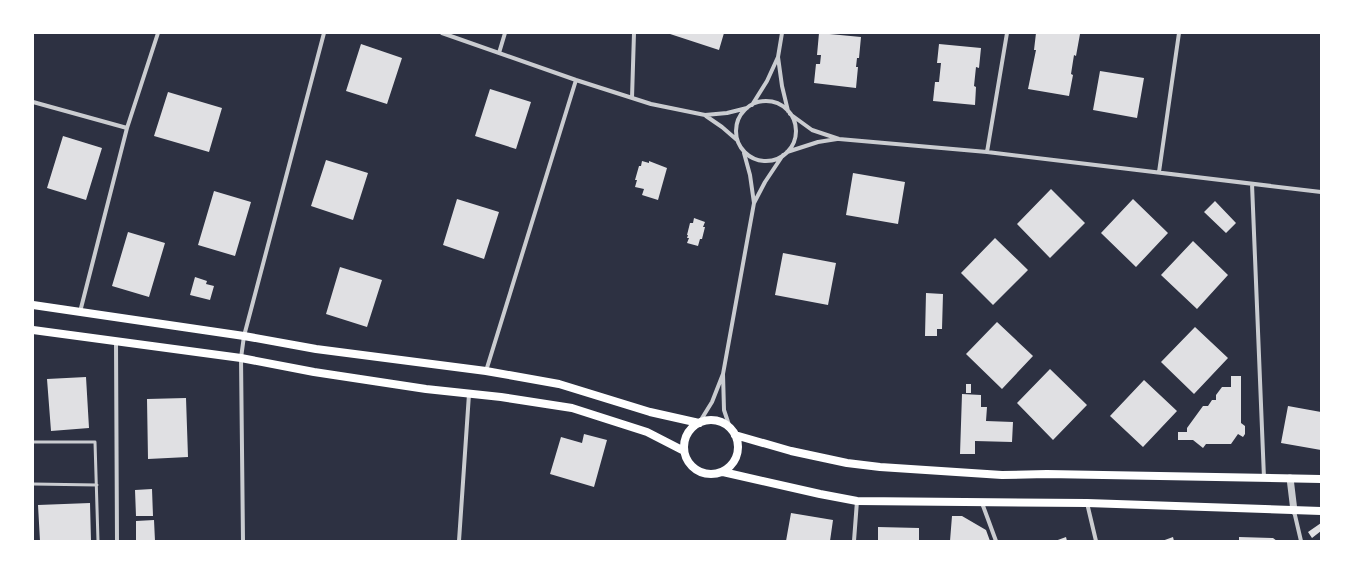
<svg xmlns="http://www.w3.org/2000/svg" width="1354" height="574" font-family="'IBM Plex Serif',serif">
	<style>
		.building { fill: #e0e0e3 }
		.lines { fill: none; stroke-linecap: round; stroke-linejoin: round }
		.service { stroke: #caccd0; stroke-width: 3 }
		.minor { stroke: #caccd0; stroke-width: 4 }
		.tertiary { stroke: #caccd0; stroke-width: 7 }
		.secondary { stroke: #fff; stroke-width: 8 }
	</style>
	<rect width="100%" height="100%" fill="#2d3142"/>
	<path class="building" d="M 667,33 L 724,33 L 719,50 Z
		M 819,33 L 861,37 L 859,58 L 857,58 L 856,67 L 858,67 L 856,88 L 814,83 L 816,64 L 820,64 L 821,55 L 817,55 Z
		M 1036,33 L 1072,33 L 1080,34 L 1076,56 L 1074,55 L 1071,74 L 1073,75 L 1069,96 L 1028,89 L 1036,50 L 1034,50 Z
		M 361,44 L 402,58 L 387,104 L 346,91 Z
		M 939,44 L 981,48 L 979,68 L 976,67 L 974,86 L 976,87 L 975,105 L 933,101 L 935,82 L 939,82 L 941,63 L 937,63 Z
		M 1100,71 L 1144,78 L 1137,118 L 1093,110 Z
		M 490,89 L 531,102 L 516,149 L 475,136 Z
		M 168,92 L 222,108 L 209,152 L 154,136 Z
		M 63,136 L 102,148 L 86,200 L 47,188 Z
		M 326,160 L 368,173 L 353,220 L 311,206 Z
		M 642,161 L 649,163 L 649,161 L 667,168 L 658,200 L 642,195 L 644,189 L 635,187 L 637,180 L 635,180 L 639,166 L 641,166 Z
		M 853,173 L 905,182 L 898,224 L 846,215 Z
		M 1051,189 L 1085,223 L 1050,258 L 1017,224 Z
		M 214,191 L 251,202 L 235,256 L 198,245 Z
		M 457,199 L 499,212 L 484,259 L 443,245 Z
		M 1133,199 L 1168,233 L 1136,267 L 1101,233 Z
		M 1215,201 L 1236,223 L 1226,233 L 1204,212 Z
		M 694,218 L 705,222 L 703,227 L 705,227 L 702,239 L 700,239 L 698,246 L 687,243 L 689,238 L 687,238 L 688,235 L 687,235 L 690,223 L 693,223 Z
		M 128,232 L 165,243 L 149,297 L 112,286 Z
		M 995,238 L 1028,270 L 993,305 L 961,273 Z
		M 1193,241 L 1228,275 L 1197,309 L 1161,275 Z
		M 783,253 L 836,263 L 828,305 L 775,295 Z
		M 340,267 L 382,280 L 367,327 L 326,314 Z
		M 195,277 L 207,281 L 206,284 L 214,286 L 210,300 L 190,295 Z
		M 926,293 L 943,294 L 942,329 L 937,329 L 937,336 L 925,336 Z
		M 997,322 L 1033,356 L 1002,389 L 966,354 Z
		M 1195,327 L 1228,358 L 1194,394 L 1161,362 Z
		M 1050,369 L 1087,405 L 1053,440 L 1017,403 Z
		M 1231,376 L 1241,376 L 1241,423 L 1245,426 L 1245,434 L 1243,437 L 1238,434 L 1231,444 L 1206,444 L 1203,448 L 1193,440 L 1178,440 L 1178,432 L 1187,432 L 1187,428 L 1203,406 L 1208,406 L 1212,400 L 1216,400 L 1216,395 L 1222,387 L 1231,387 Z
		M 86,377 L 89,428 L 51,431 L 47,379 Z
		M 1144,380 L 1177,411 L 1143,447 L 1110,416 Z
		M 966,384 L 971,384 L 971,393 L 966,393 Z
		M 962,394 L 981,395 L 981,407 L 987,407 L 986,421 L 1013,422 L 1012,442 L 975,441 L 975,454 L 960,454 Z
		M 186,398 L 188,457 L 148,459 L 147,399 Z
		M 1288,406 L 1321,412 L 1321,450 L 1281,443 Z
		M 584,434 L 607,440 L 594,487 L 550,474 L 561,437 L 582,443 Z
		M 152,489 L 153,516 L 136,516 L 135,490 Z
		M 90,503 L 91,541 L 40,541 L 38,505 Z
		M 791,513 L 833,520 L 830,541 L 786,541 Z
		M 952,516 L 962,516 L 986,530 L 990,541 L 950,541 Z
		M 154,520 L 155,541 L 136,541 L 136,521 Z
		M 1321,523 L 1321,531 L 1312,538 L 1308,532 Z
		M 878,527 L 919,528 L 919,541 L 878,541 Z
		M 1066,537 L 1067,541 L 1055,541 Z
		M 1173,537 L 1174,541 L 1162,541 Z
		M 1239,537 L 1273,538 L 1277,541 L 1239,541 Z"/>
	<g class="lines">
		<path class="service" d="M 33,442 L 95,442 L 98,541
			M 33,484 L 97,485"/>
		<path class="minor" d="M 442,33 L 576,80 L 651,104 L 705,115 L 727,113 L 747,108
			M 782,33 L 778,57 L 782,86 L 788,111
			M 499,53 L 505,33
			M 632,98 L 634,33
			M736 131a30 30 0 1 1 60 0a30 30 0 1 1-60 0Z
			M 33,102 L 127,128
			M 752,105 L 767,81 L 778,57
			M 790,114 L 812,130 L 839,139 L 987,152 L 1321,192
			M 706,116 L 722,127 L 737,140
			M 787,152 L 818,142 L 837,139
			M 987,152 L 1007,33
			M 744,153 L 750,175 L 754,203
			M 1159,172 L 1179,33
			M 1252,184 L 1264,478
			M 80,312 L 127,128 L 158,33
			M 116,341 L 117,541
			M 486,371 L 576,80
			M 723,374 L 754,203 L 765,182 L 783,155
			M 699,423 L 712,402 L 723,374 L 724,410 L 730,428
			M 982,503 L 996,541
			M 1087,503 L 1096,541
			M 1294,511 L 1301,541
			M 243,541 L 241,358 L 244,336 L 324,33
			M 459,541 L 469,394
			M 854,541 L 857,501"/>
		<path class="tertiary" d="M 1290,478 L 1294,511"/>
		<path class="secondary" d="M 33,305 L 244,336 L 316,349 L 486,371 L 559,384 L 650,412 L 699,423
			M 33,330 L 241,358 L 314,372 L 426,389 L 501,397 L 572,408 L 647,432 L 684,451
			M684 447a27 27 0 1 1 54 0a27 27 0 1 1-54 0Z
			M 735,435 L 791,451 L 847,463 L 880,467 L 1002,475 L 1047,474 L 1321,479
			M 723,472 L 820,494 L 857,501 L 1087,503 L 1321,511"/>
	</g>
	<rect width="1354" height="574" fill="none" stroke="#ffffff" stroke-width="68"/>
</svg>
